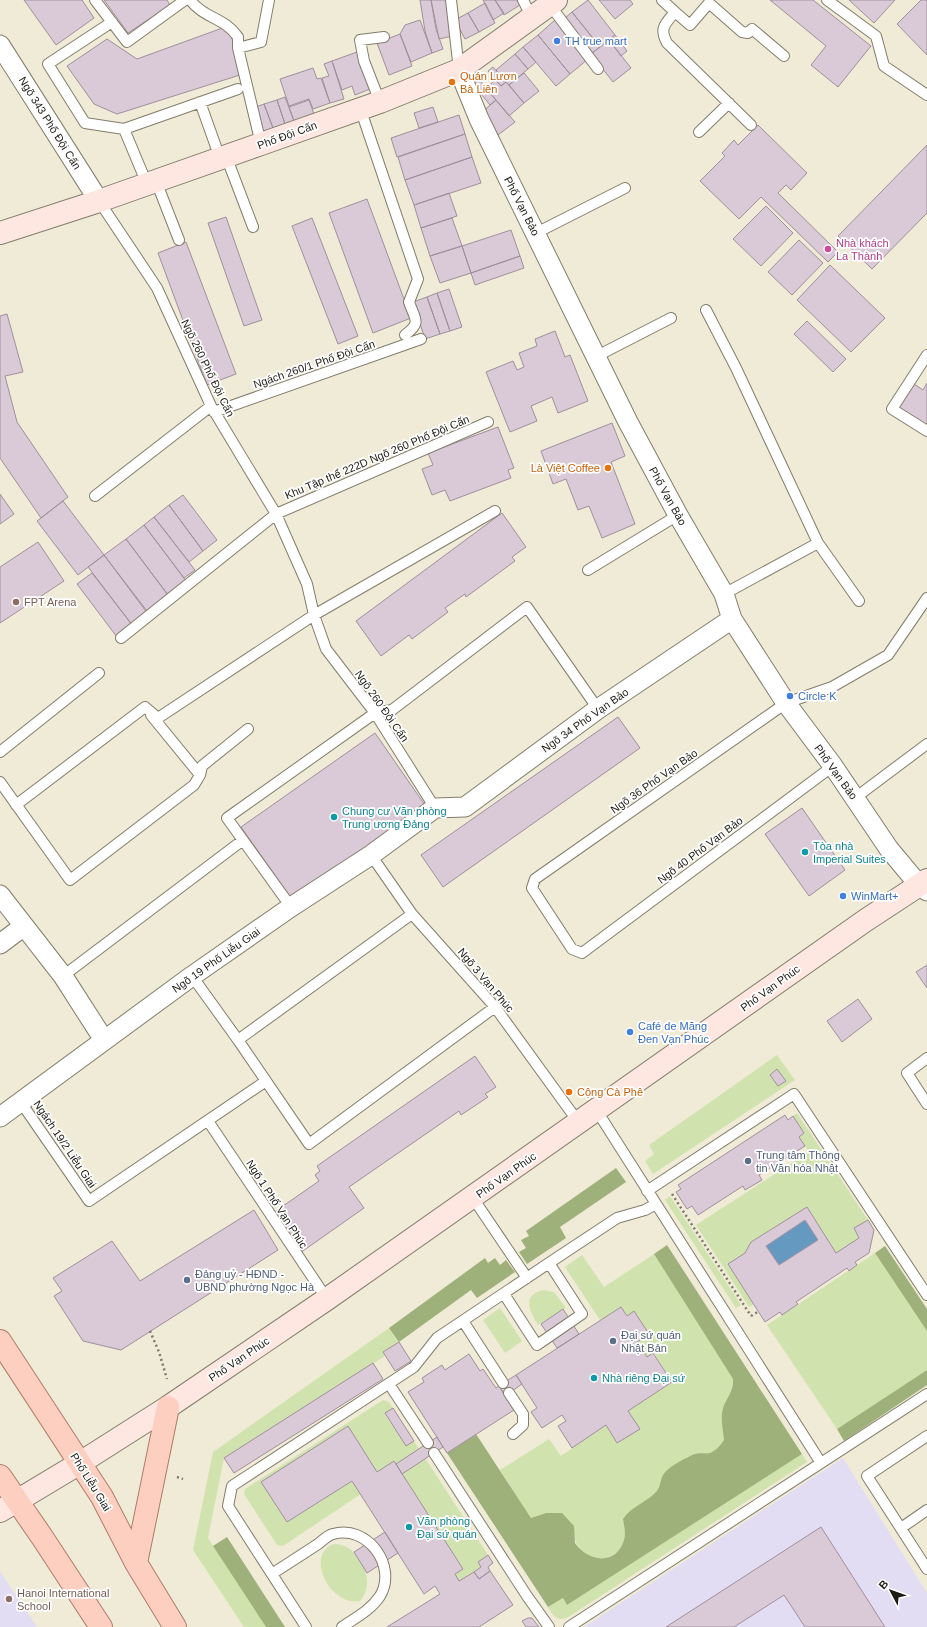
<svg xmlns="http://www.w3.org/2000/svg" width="927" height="1627" font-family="Helvetica,sans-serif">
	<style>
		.education { fill: #e2ddf3 }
		.green { fill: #d0e3ae }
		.forest { fill: #9eb17a }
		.water { fill: #6599bf }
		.building { fill: #dac9d6; stroke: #a08f9c; fill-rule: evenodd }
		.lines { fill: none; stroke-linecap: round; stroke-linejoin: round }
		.lane-casing { stroke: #827d6b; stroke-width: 12 }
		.street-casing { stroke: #827d6b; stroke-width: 21 }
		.secondary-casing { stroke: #827d6b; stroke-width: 24 }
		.primary-casing { stroke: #ae7b69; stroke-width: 24 }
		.path { stroke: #7d796c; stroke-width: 2.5; stroke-dasharray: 2 3; stroke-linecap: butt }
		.lane { stroke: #fff; stroke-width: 10 }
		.street { stroke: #fff; stroke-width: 19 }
		.secondary { stroke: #fee7e0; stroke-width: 22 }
		.primary { stroke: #fdcfc1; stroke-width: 22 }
		.shop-dot { fill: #3f7fe0; stroke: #fff; stroke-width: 1.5 }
		.food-dot { fill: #e8710a; stroke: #fff; stroke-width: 1.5 }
		.hotel-dot { fill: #d1479c; stroke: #fff; stroke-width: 1.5 }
		.education-dot { fill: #8d6e63; stroke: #fff; stroke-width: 1.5 }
		.culture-dot { fill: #0f9aa8; stroke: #fff; stroke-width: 1.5 }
		.service-dot { fill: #5c6f8a; stroke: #fff; stroke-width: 1.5 }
		.labels { text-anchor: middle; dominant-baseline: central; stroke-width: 3.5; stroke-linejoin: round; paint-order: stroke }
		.shop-label { font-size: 11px; fill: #366cbe; stroke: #fff; text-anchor: start }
		.food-label { font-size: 11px; fill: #c56008; stroke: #fff; text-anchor: start }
		.street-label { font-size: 11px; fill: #1d1b14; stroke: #fff }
		.hotel-label { font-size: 11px; fill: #b23c85; stroke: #fff; text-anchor: start }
		.education-label { font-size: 11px; fill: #785e54; stroke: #fff; text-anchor: start }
		.culture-label { font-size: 11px; fill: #0d838f; stroke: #fff; text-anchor: start }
		.service-label { font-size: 11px; fill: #4e5e75; stroke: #fff; text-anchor: start }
	</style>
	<rect width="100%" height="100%" fill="#f0ebd7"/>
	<path class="education" d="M 843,1458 L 927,1593 L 927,1627 L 584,1627 Z
		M 0,1571 L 37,1627 L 0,1627 Z"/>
	<path class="green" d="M 777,1055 L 795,1080 L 653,1174 L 645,1161 L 654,1154 L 649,1145 Z
		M 797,1113 L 868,1220 L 854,1228 L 859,1238 L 836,1253 L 807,1207 L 751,1242 L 745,1253 L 728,1264 L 754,1304 L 749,1307 L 696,1225 L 809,1152 L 799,1137 L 804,1133 L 793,1116 Z
		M 670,1196 L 741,1305 L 736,1308 L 665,1200 Z
		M 875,1253 L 927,1331 L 927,1370 L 837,1429 L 767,1325 Z
		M 654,1254 L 733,1379 C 734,1391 727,1397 723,1408 C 720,1418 723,1430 724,1440 C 711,1459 710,1450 692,1455 C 684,1457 669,1471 662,1477 C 661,1479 662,1484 661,1486 C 655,1499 632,1506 623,1519 C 624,1526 626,1533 624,1540 C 616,1568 571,1565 574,1526 L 546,1513 L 531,1518 L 500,1470 L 549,1439 L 561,1456 L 606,1425 L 617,1443 L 639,1429 L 628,1411 L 672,1381 L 654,1353 L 647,1357 L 637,1342 L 634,1312 L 627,1316 L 621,1307 L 600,1320 L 565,1267 L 582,1255 L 604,1287 Z
		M 543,1290 L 554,1292 L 566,1308 L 538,1325 C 530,1312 521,1295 543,1290 Z
		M 500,1308 L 522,1341 L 505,1353 L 483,1320 Z
		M 389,1328 L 399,1342 L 383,1352 L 385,1356 L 224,1458 L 208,1538 L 266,1627 L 244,1627 L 193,1550 L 213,1452 Z
		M 383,1400 L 389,1402 L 393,1408 L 385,1414 L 406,1446 L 414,1441 L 488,1555 L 478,1562 L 481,1567 L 459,1581 L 394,1461 L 377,1472 L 348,1427 L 262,1482 L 287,1522 L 352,1481 L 361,1494 L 283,1546 L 277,1545 L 244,1494 L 245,1489 Z
		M 802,1454 L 807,1462 L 573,1614 C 560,1622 556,1621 548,1607 L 563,1598 L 567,1605 Z
		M 334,1544 C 359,1543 378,1582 360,1601 C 330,1607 304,1554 334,1544 Z"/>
	<path class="forest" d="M 616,1168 L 626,1182 L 560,1227 L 566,1238 L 527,1264 L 519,1252 L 526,1248 L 521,1240 L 529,1236 L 526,1231 Z
		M 667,1245 L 802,1454 L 567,1605 L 563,1598 L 548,1607 L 447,1453 L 476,1434 L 531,1518 L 546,1513 L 562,1513 L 574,1526 L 575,1543 C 588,1562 616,1566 624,1540 C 626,1533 624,1526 623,1519 C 631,1507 644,1503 654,1494 C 662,1487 659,1482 663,1475 C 668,1467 682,1460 690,1456 C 705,1448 709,1462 724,1440 C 723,1430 720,1418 723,1408 C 727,1397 734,1391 733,1379 L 654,1254 Z
		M 885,1246 L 927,1309 L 927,1331 L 875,1253 Z
		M 485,1258 L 488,1263 L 495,1258 L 500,1265 L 506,1260 L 515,1272 L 477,1298 L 471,1290 L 399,1342 L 389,1328 Z
		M 927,1370 L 927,1385 L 844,1441 L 837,1429 Z
		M 227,1537 L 285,1627 L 266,1627 L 213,1546 Z"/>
	<path class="water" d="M 805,1220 L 818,1240 L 779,1265 L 766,1246 Z"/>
	<path class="building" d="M 24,0 L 82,0 L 94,18 L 56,45 Z
		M 104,0 L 167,0 L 170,5 L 128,33 Z
		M 420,0 L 431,0 L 436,29 L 443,49 L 432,53 L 425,31 Z
		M 431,0 L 446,0 L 453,36 L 439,39 Z
		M 483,0 L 495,0 L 504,13 L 493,20 Z
		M 495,0 L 517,0 L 520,5 L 504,15 Z
		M 588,0 L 615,35 L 600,47 L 572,12 Z
		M 599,0 L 630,0 L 633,4 L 615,19 Z
		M 770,0 L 813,0 L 871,46 L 838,87 L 811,65 L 826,46 Z
		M 849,0 L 895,0 L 874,23 Z
		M 921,0 L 927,0 L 927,55 L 897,24 Z
		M 485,3 L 495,23 L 479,32 L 468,13 Z
		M 572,12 L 600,47 L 591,54 L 564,19 Z
		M 468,13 L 479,32 L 465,39 L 455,20 Z
		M 420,20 L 432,53 L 411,62 L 400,34 L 405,25 Z
		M 555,20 L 588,59 L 570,74 L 538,35 Z
		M 228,26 L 243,74 L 117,114 L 94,104 L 67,66 L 107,39 L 137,59 Z
		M 400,34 L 412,66 L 389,75 L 377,43 Z
		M 538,35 L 570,74 L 556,86 L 523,47 Z
		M 615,35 L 627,51 L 621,56 L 609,40 Z
		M 609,40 L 631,68 L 613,82 L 591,54 Z
		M 523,47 L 536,62 L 528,69 L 515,54 Z
		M 357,52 L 370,89 L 355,95 L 352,86 L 342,90 L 332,61 Z
		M 515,54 L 528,69 L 509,85 L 496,70 Z
		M 332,61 L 344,99 L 330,103 L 322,78 L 329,76 L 324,64 Z
		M 493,67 L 506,82 L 501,86 L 488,71 Z
		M 313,68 L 317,79 L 321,78 L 330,103 L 313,109 L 309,99 L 289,106 L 280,79 Z
		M 524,73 L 539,91 L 524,103 L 509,85 Z
		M 479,79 L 496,100 L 490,105 L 473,84 Z
		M 495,80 L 501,86 L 506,82 L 524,103 L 509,116 L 486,88 Z
		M 285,97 L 294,121 L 285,124 L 277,100 Z
		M 277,100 L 285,124 L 273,128 L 264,104 Z
		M 309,100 L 314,114 L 294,121 L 289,107 Z
		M 496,100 L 515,122 L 498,135 L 480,114 Z
		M 264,104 L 273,128 L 262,132 L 253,108 Z
		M 433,107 L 438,122 L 419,128 L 414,113 Z
		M 459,115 L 465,134 L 397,157 L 391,138 Z
		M 758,125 L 807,173 L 791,190 L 786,185 L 778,193 L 838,252 L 828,262 L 761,197 L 739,219 L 700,181 L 725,156 L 722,153 L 734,140 L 738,145 Z
		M 465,134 L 472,157 L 405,180 L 398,157 Z
		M 927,145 L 927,213 L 872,269 L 838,236 Z
		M 472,157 L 481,183 L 414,205 L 405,180 Z
		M 449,193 L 457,216 L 421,228 L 414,205 Z
		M 367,199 L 411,318 L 373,333 L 329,213 Z
		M 766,206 L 793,233 L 761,266 L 733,239 Z
		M 226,217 L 262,320 L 244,326 L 208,223 Z
		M 312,218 L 358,336 L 338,344 L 292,226 Z
		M 452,218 L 462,246 L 430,256 L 421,228 Z
		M 511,230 L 520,256 L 471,273 L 462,246 Z
		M 799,240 L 823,263 L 792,295 L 768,272 Z
		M 186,242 L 236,374 L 207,385 L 158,253 Z
		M 462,246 L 471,273 L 440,283 L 430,256 Z
		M 520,256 L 524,268 L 475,285 L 471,273 Z
		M 830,265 L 885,318 L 851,352 L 797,300 Z
		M 449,289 L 462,327 L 450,331 L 437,293 Z
		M 437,293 L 450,331 L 440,334 L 427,297 Z
		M 427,297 L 440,334 L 425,339 L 413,302 Z
		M 7,314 L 23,372 L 5,376 L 17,422 L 68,497 L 41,518 L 0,458 L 0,316 Z
		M 807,321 L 846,359 L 833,372 L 794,334 Z
		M 555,331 L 565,357 L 570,355 L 588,401 L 558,413 L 552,397 L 531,406 L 537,421 L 510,432 L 486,372 L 513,361 L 517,370 L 524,367 L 519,353 L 537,346 L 535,339 Z
		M 911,382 L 923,390 L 927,383 L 927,429 L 894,408 Z
		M 612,423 L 625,456 L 611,462 L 635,524 L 602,538 L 589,506 L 578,510 L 566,479 L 553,484 L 541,451 Z
		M 498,427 L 514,468 L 508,470 L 511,478 L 450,501 L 445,490 L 432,495 L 422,469 L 433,465 L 428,453 Z
		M 0,494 L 14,514 L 0,524 Z
		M 183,495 L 217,540 L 203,551 L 169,505 Z
		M 63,501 L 104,555 L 78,575 L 37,521 Z
		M 169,505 L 203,551 L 189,562 L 154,517 Z
		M 502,513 L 526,547 L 512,557 L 515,561 L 466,597 L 465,594 L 445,608 L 448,612 L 412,639 L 409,635 L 381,656 L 356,621 Z
		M 154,517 L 195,570 L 184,578 L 144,525 Z
		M 144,525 L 186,581 L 168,595 L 126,539 Z
		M 126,539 L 168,595 L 147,611 L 104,555 Z
		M 38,542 L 64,581 L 0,623 L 0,567 Z
		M 104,555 L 148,614 L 133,626 L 88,567 Z
		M 92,573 L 133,626 L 117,637 L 77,584 Z
		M 618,717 L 640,748 L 443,887 L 421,855 Z
		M 375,733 L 427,808 L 293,901 L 241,827 Z
		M 802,808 L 845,870 L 809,896 L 765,834 Z
		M 927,965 L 927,988 L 916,972 Z
		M 858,999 L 872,1019 L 842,1042 L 827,1021 Z
		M 475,1056 L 496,1087 L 485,1094 L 488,1097 L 461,1115 L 459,1111 L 349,1187 L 364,1208 L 300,1253 L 273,1213 L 319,1181 L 315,1175 L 320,1171 L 317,1166 Z
		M 777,1069 L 786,1081 L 778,1086 L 770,1075 Z
		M 785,1115 L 788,1120 L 793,1116 L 804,1133 L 799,1137 L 805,1146 L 759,1175 L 762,1180 L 745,1190 L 743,1186 L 698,1215 L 692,1206 L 687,1209 L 676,1192 L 681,1189 L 678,1185 Z
		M 807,1207 L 836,1253 L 859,1238 L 854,1228 L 868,1220 L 874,1230 L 869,1253 L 855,1262 L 857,1265 L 849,1271 L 847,1268 L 796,1302 L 798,1304 L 782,1315 L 780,1312 L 765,1322 L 728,1264 L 745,1253 L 751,1242 ZM 805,1220 L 818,1240 L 779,1265 L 766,1246 Z
		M 254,1210 L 278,1250 L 121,1350 L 83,1341 L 54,1296 L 62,1291 L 53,1278 L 112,1241 L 140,1281 Z
		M 621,1307 L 627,1316 L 634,1311 L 649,1334 L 637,1342 L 647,1357 L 653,1353 L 672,1382 L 628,1411 L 640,1429 L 617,1443 L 606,1425 L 572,1448 L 558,1426 L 566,1421 L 562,1415 L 542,1428 L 531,1412 L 537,1408 L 516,1375 Z
		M 563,1309 L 579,1334 L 557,1348 L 541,1324 Z
		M 399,1342 L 411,1361 L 395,1371 L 383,1352 Z
		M 469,1354 L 480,1371 L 483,1369 L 496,1388 L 499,1386 L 514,1410 L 447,1453 L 408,1392 L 424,1382 L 422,1378 L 442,1365 L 445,1370 Z
		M 373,1363 L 383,1379 L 234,1473 L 224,1458 Z
		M 516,1375 L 522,1384 L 505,1396 L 499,1386 Z
		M 393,1408 L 414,1441 L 406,1446 L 385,1413 Z
		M 348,1426 L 377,1472 L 394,1461 L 463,1569 L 455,1574 L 459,1581 L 474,1572 L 479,1579 L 490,1571 L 513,1605 L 479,1627 L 387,1627 L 440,1594 L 435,1586 L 424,1594 L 352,1481 L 287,1522 L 261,1482 Z
		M 437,1437 L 443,1447 L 402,1474 L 396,1464 Z
		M 821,1527 L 885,1627 L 805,1627 L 784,1595 L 734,1627 L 666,1627 Z
		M 385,1532 L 398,1553 L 367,1573 L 354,1552 Z
		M 488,1555 L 493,1563 L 488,1567 L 490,1571 L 479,1579 L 474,1572 L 481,1567 L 478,1562 Z
		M 528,1618 L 532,1618 L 539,1627 L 526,1627 L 522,1621 Z"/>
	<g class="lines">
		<defs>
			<path id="lane" d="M 95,0 L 127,42 L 185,0
				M 190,0 C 205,19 224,17 238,37 L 238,48 L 261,144
				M 451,0 L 459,70
				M 523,0 L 532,18
				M 662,0 L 675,12 C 665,24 659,28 667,43 L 751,125
				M 827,0 L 876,36 L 884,66 L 927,95
				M 550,5 L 598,69
				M 675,12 L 690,25 L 709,3 L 742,32 L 748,33 L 752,29 L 784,56
				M 112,22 L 48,64 L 85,123 L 124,129 L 147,184
				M 238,48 L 261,42 L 269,0
				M 200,102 L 220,158
				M 380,102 L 364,61 L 360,40 L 384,37
				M 360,108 L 418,279 L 409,302 C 415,320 422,322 405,335
				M 124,129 L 238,89
				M 699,132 L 729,103
				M 226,156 L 253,227
				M 156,181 L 179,240
				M 99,201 L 157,288 L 211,406 L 276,514 L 307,584 L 314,615 L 326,649 L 375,713 L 435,808
				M 536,233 L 625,188
				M 706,310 L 736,368 L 818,543 L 859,601
				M 927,355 L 892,409 L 927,431
				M 597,356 L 671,318
				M 214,412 L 421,339
				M 95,496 L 211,406
				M 588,570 L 678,515
				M 724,594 L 818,543
				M 121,638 L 276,514 L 488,422
				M 145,707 L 158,718 L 314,615 L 495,511
				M 151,715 L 200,775 L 202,766 L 248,729
				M 0,752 L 99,673
				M 833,766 L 582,953 L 572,949 L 532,888 L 535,879 L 786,703 L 832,687 L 888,655 L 927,598
				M 0,782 L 70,880 L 194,785 L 200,775
				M 855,798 L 927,744
				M 16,805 L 145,707
				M 371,855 L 412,914 L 495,1007 L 579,1123
				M 291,907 L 227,818 L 375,713 L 392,710 L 527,607 L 598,709
				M 63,976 L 243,840
				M 192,976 L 238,1040 L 309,1144 L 495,1007
				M 238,1040 L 412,914
				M 927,1058 L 907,1073 L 927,1104
				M 20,1101 L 89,1201 L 266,1081
				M 597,1111 L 821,1463
				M 208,1121 L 327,1299
				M 647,1191 L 794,1094 L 927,1295
				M 473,1198 L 527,1278
				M 504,1294 L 537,1345 L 582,1314 L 549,1263
				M 463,1321 L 503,1383
				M 389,1384 L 428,1443
				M 509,1393 L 523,1414 L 523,1425 L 513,1434
				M 927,1436 L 867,1476 L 927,1569
				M 434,1453 L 527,1596 L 549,1627
				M 901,1528 L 927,1510
				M 272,1574 C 287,1564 303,1554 318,1544 C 322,1541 328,1535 333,1534 C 367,1524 398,1566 380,1596 C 371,1610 355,1618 342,1627
				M 306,1627 L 228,1506 L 232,1486 L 414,1367 L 437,1338 L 549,1263 L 617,1218 L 645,1210 L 656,1204
				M 569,1627 L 927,1394"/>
			<path id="street" d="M 0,45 L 99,201
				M 459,70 L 479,119 L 628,422 L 678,515 L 724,594 L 732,619 L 786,703 L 833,766 L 889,849 L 919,885 L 927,891
				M 0,895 L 63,976 L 104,1040
				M 0,944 L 24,926
				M 0,1117 L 192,976 L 291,907 L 371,855 L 435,808 L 465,807 L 598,709 L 732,619"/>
			<path id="secondary" d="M 0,233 L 99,201 L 261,144 L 380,102 L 459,70 L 556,0
				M 0,1511 L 80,1463 L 168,1407 L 327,1299 L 866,920 L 927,880"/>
			<path id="primary" d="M 0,1341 L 102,1497 L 136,1563 L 175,1627
				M 0,1476 L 42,1537 L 101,1627
				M 136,1563 L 168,1407"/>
		</defs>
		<use href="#lane" class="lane-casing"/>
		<use href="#street" class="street-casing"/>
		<use href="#secondary" class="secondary-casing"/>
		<use href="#primary" class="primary-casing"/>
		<path class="path" d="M 672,1194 L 751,1316
			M 751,1316 L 759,1311
			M 150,1331 L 159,1352 L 167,1379
			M 177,1477 L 183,1479"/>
		<use href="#lane" class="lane"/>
		<use href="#street" class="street"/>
		<use href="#secondary" class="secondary"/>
		<use href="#primary" class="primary"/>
	</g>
	<g class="shop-dot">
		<circle cx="557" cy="41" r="4"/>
		<circle cx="790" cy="696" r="4"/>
		<circle cx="843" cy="896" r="4"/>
		<circle cx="630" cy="1032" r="4"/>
	</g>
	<g class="food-dot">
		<circle cx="452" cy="82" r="4"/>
		<circle cx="608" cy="468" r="4"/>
		<circle cx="569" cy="1092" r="4"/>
	</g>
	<circle class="hotel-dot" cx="828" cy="249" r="4"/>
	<g class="education-dot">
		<circle cx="16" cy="602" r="4"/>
		<circle cx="9" cy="1599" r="4"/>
	</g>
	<g class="culture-dot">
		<circle cx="334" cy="817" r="4"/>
		<circle cx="805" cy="852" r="4"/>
		<circle cx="594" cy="1378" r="4"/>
		<circle cx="409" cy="1527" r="4"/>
	</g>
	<g class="service-dot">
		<circle cx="748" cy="1161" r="4"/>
		<circle cx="187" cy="1280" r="4"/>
		<circle cx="613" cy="1341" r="4"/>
	</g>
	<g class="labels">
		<g class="shop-label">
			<text x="565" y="41">TH true mart</text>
			<text x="798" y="696">Circle K</text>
			<text x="851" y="896">WinMart+</text>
			<text x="638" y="1026">Café de Măng<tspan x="638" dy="13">Đen Vạn Phúc</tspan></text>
		</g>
		<g class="food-label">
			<text x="460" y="76">Quán Lươn<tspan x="460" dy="13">Bà Liên</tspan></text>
			<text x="600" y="468" text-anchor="end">Là Việt Coffee</text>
			<text x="577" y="1092">Cộng Cà Phê</text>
		</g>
		<g class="street-label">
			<text transform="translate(50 123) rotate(58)">Ngõ 343 Phố Đội Cấn</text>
			<text transform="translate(287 135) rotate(-20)">Phố Đội Cấn</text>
			<text transform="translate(522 206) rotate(63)">Phố Vạn Bảo</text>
			<text transform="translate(314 364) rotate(-19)">Ngách 260/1 Phố Đội Cấn</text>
			<text transform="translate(208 368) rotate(64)">Ngõ 260 Phố Đội Cấn</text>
			<text transform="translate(377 457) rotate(-23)">Khu Tập thể 222D Ngõ 260 Phố Đội Cấn</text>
			<text transform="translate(668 496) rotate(61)">Phố Vạn Bảo</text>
			<text transform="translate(382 706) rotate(55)">Ngõ 260 Đội Cấn</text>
			<text transform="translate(585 720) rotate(-35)">Ngõ 34 Phố Vạn Bảo</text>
			<text transform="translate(836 772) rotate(54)">Phố Vạn Bảo</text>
			<text transform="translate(654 781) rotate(-35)">Ngõ 36 Phố Vạn Bảo</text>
			<text transform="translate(700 850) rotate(-37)">Ngõ 40 Phố Vạn Bảo</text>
			<text transform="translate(216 960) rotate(-35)">Ngõ 19 Phố Liễu Giai</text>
			<text transform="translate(486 980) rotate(50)">Ngõ 3 Vạn Phúc</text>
			<text transform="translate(770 988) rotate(-36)">Phố Vạn Phúc</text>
			<text transform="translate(65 1144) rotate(56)">Ngách 19/2 Liễu Giai</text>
			<text transform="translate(506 1175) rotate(-35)">Phố Vạn Phúc</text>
			<text transform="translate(277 1204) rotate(57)">Ngõ 1 Phố Vạn Phúc</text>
			<text transform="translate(239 1359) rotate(-34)">Phố Vạn Phúc</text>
			<text transform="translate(91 1482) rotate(58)">Phố Liễu Giai</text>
		</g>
		<g class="hotel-label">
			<text x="836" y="243">Nhà khách<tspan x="836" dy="13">La Thành</tspan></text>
		</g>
		<g class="education-label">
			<text x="24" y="602">FPT Arena</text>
			<text x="17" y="1593">Hanoi International<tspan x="17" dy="13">School</tspan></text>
		</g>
		<g class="culture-label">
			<text x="342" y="811">Chung cư Văn phòng<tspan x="342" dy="13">Trung ương Đảng</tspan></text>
			<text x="813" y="846">Tòa nhà<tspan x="813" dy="13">Imperial Suites</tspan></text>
			<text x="602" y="1378">Nhà riêng Đại sứ</text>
			<text x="417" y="1521">Văn phòng<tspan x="417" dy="13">Đại sứ quán</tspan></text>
		</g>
		<g class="service-label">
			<text x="756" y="1155">Trung tâm Thông<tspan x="756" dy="13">tin Văn hóa Nhật</tspan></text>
			<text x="195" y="1274">Đảng uỷ - HĐND -<tspan x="195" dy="13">UBND phường Ngọc Hà</tspan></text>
			<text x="621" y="1335">Đại sứ quán<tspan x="621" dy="13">Nhật Bản</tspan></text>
		</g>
	</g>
	<g transform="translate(891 1591) rotate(311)" stroke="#ffffff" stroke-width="3" paint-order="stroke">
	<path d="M0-3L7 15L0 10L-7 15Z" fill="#1d1b14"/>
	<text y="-6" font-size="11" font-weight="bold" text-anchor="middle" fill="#1d1b14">B</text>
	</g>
</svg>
